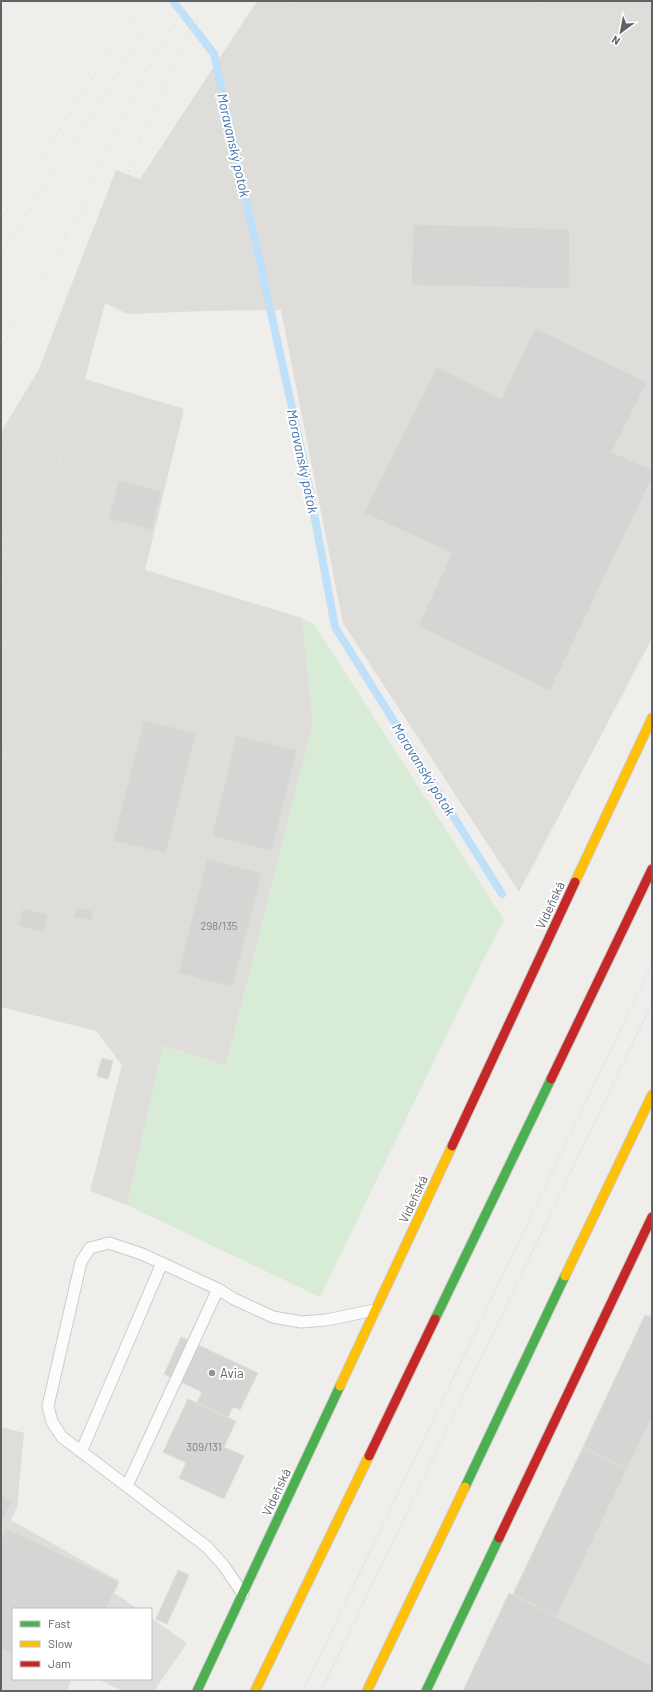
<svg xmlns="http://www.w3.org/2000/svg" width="653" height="1692" font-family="Barlow,sans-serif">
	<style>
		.industrial { fill: #dfddda }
		.green { fill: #d8ebd6 }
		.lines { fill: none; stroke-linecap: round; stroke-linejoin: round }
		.stream { stroke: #bfe0f9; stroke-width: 8 }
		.building { fill: #d6d5d3; stroke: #deddd9 }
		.lane-casing { stroke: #cbcccc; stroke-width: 13 }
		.fast-casing { stroke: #cacacb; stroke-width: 11 }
		.slow-casing { stroke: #cacacb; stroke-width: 11 }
		.jam-casing { stroke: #cacacb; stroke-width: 11 }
		.lane { stroke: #fdfcfc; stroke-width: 11 }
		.fast { stroke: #4caf50; stroke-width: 9 }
		.slow { stroke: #ffc107; stroke-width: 9 }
		.jam { stroke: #c62828; stroke-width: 9 }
		.tram { stroke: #e4e4e4; stroke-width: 1 }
		.rail { stroke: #e4e4e4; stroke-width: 3; stroke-dasharray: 1 5; stroke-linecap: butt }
		.poi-dot { fill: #919496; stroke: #fff; stroke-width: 1.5 }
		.labels { text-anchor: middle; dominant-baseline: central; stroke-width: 4; stroke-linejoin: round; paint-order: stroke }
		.number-label { font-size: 11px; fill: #7e8184 }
		.street-label { font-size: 13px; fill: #5f6368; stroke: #fff }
		.poi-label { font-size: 13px; fill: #5f6368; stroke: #fff; text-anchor: start }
		.water-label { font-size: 14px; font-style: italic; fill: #4174aa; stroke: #fff }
	</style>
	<rect width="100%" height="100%" fill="#efeeea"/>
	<path class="industrial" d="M 257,1 L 652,1 L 652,638 L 519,892 L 343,623 L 281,310 L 205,311 L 127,314 L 105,303 L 85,379 L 184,409 L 145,570 L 302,618 L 313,723 L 226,1066 L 163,1046 L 127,1205 L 90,1191 L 122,1065 L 96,1031 L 1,1007 L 1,432 L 38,371 L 116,170 L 140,179 Z
		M 652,1312 L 652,1691 L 469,1691 Z
		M 1,1427 L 24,1433 L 17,1508 L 11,1520 L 119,1581 L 113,1592 L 138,1609 L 13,1609 L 13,1679 L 72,1679 L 67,1691 L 1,1691 Z
		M 151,1618 L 187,1643 L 154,1691 L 122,1691 L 98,1679 L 151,1679 Z"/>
	<path class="green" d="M 302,618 L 314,624 L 504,920 L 481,964 L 320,1297 L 127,1205 L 163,1045 L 226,1066 L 313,723 Z"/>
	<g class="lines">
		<path class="stream" d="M 173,1 L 214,54 L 307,476 L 335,627 L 502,894"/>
	</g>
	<path class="building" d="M 413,224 L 570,229 L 569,289 L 411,285 Z
		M 535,328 L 647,382 L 612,452 L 652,470 L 652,478 L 550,691 L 418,626 L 452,553 L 364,513 L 437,367 L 501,399 Z
		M 119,480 L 162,491 L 152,530 L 108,519 Z
		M 144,720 L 196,733 L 166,853 L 113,841 Z
		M 236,735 L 297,750 L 272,851 L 212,836 Z
		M 207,859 L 262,873 L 233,987 L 178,973 Z
		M 76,907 L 93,911 L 91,921 L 74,917 Z
		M 23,908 L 48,915 L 43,933 L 18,926 Z
		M 102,1058 L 113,1061 L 108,1079 L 97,1076 Z
		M 645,1315 L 652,1318 L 652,1417 L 627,1469 L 583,1447 Z
		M 181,1337 L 258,1373 L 240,1410 L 233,1407 L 228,1417 L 197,1403 L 202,1392 L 164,1374 Z
		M 188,1399 L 236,1421 L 224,1447 L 244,1456 L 224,1499 L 179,1478 L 186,1463 L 163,1452 Z
		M 583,1447 L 627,1469 L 556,1617 L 513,1594 Z
		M 1,1496 L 11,1502 L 1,1523 Z
		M 6,1528 L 119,1582 L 106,1609 L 13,1609 L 13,1654 L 1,1649 L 1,1539 Z
		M 178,1570 L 189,1575 L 167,1624 L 156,1619 Z
		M 509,1593 L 652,1666 L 652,1691 L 463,1691 Z"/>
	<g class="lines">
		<defs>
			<path id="lane" d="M 81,1452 L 162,1263
				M 127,1486 L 218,1289
				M 243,1594 L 224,1566 L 207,1547 L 62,1437 L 52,1422 L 48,1406 L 81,1262 L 90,1248 L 109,1243 L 142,1254 L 218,1289 L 234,1299 L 273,1317 L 301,1322 L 326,1320 L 375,1310"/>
			<path id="fast" d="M 435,1319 L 551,1079
				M 465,1487 L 565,1276
				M 197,1691 L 340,1386
				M 426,1691 L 499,1538"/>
			<path id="slow" d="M 575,882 L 652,718
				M 565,1276 L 652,1095
				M 340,1386 L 452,1146
				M 255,1691 L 369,1456
				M 367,1691 L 465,1487"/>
			<path id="jam" d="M 551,1079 L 652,869
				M 452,1146 L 575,882
				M 369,1456 L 435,1319
				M 499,1538 L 652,1217"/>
		</defs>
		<use href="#lane" class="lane-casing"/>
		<use href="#fast" class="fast-casing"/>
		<use href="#slow" class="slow-casing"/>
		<use href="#jam" class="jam-casing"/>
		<use href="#lane" class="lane"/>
		<use href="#fast" class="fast"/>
		<use href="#slow" class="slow"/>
		<use href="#jam" class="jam"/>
		<path class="tram" d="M 303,1691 L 652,964
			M 321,1691 L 652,1003"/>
		<path class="rail" d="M 169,195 L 292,1
			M 80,219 L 93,197
			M 1,220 L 142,1
			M 1,255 L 165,1
			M 337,292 L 545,1
			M 1,348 L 59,250 L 124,112 L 144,75 L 187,1
			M 1,448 L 30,402 L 46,371
			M 1,549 L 34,424 L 44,393 L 96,256
			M 1,589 L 7,543
			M 1,659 L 93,285 L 109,227 L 141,138 L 152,112 L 205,1
			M 1,770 L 24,679 L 39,609 L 65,422"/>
	</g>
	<circle class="poi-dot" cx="212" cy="1373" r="4"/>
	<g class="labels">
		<g class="number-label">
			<text x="219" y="925">298/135</text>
			<text x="204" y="1446">309/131</text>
		</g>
		<g class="street-label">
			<text transform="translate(550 905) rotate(-65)">Vídeňská</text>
			<text transform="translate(413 1199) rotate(-65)">Vídeňská</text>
			<text transform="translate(276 1492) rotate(-65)">Vídeňská</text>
		</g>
		<g class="poi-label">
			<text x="220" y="1373">Avia</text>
		</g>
		<g class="water-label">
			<text transform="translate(234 145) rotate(77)">Moravanský potok</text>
			<text transform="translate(303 461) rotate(78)">Moravanský potok</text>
			<text transform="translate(424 769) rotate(58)">Moravanský potok</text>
		</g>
	</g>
	<rect width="653" height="1692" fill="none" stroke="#5f6368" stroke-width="4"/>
	<rect x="12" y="1608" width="140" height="72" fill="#ffffff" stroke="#bfc1c3"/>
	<rect x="20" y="1621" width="20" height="6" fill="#4caf50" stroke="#bfc1c3"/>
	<text x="48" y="1628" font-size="12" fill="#5f6368">Fast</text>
	<rect x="20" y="1641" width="20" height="6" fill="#ffc107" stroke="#bfc1c3"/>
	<text x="48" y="1648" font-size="12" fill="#5f6368">Slow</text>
	<rect x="20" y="1661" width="20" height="6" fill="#c62828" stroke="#bfc1c3"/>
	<text x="48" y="1668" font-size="12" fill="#5f6368">Jam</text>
	<g transform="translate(621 32) rotate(212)" stroke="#ffffff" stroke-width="3" paint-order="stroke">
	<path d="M0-3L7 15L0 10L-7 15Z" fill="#5f6368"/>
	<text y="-6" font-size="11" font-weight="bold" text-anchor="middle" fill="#5f6368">N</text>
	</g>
</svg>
